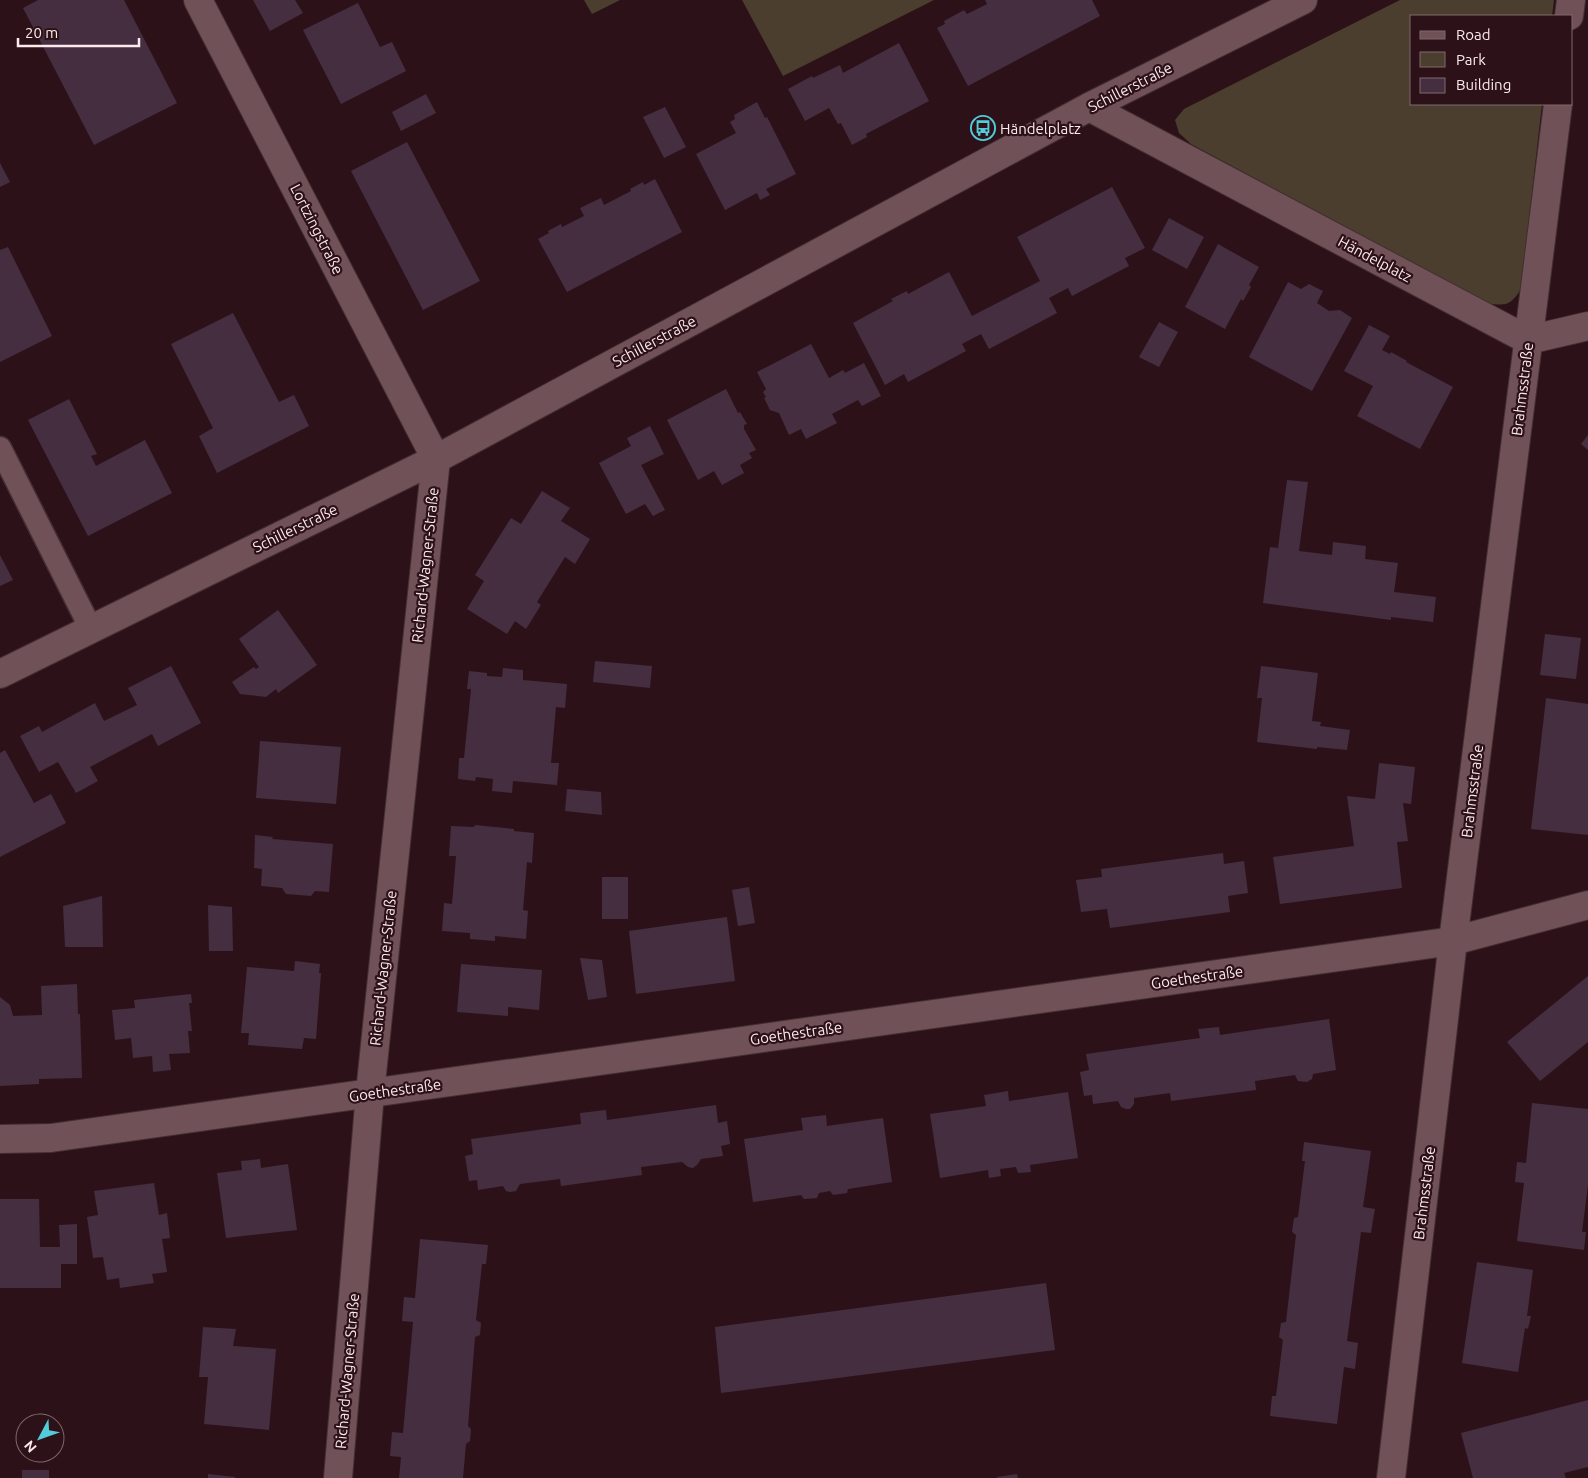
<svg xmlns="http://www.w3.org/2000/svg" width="1588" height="1478" font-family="Ubuntu,sans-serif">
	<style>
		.green { fill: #4c3e2f }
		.building { fill: #442e40 }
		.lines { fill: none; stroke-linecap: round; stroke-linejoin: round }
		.service-casing { stroke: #422f32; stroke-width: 25 }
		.minor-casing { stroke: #422f32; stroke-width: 30 }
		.service { stroke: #705157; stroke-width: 22 }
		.minor { stroke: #705157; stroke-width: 28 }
		.labels { text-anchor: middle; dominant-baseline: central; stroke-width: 4.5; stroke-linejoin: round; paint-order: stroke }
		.street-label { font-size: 15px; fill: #fce9ec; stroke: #2c1218 }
		.poi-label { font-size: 15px; fill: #fce9ec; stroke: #2c1218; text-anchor: start }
	</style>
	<rect width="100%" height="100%" fill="#2c1218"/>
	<path class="green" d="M 584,0 L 620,0 L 592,14 Z
		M 742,0 L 934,0 L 783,76 Z
		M 1400,0 L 1554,0 L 1552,16 L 1412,16 L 1412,104 L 1542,104 L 1521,289 C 1510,306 1507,305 1489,304 L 1191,144 L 1179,133 L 1175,120 L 1184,109 Z"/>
	<path class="building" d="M 38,0 L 124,0 L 177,103 L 94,145 L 23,8 Z
		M 253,0 L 295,0 L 303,13 L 270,31 Z
		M 985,0 L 1092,0 L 1100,16 L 968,86 L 937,28 L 945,24 L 944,21 L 964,10 L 967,14 L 987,4 Z
		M 358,3 L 380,47 L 392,42 L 406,71 L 341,104 L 303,30 Z
		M 899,43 L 929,101 L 866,134 L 867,137 L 852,145 L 841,123 L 838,124 L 829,108 L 805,121 L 788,89 L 812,76 L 813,78 L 840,65 L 843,73 Z
		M 426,94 L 436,113 L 401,131 L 392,112 Z
		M 757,102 L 765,118 L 767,117 L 796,174 L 766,189 L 770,195 L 760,200 L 757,193 L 725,210 L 696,154 L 736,133 L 730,122 L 735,119 L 734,115 Z
		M 665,107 L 686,147 L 664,158 L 643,117 Z
		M 407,142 L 480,281 L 423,310 L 351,171 Z
		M 0,163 L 10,182 L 0,187 Z
		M 655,179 L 682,232 L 567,292 L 538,239 L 549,233 L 548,231 L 561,224 L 562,227 L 584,216 L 580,208 L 601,198 L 604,205 L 631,191 L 630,189 L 643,182 L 644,185 Z
		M 1112,187 L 1145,248 L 1125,258 L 1129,266 L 1072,296 L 1068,288 L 1049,298 L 1057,313 L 989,349 L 981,334 L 962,344 L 966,351 L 908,382 L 904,374 L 885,385 L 853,323 L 893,301 L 891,299 L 907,291 L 908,294 L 949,272 L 972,316 L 1040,281 L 1017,237 Z
		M 1169,218 L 1204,237 L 1187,269 L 1152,250 Z
		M 1218,244 L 1259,267 L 1249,285 L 1251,287 L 1243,301 L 1241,299 L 1225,329 L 1185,307 Z
		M 8,247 L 52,336 L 0,362 L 0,250 Z
		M 1288,282 L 1301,289 L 1309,284 L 1323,291 L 1317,303 L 1329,311 L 1340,310 L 1352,318 L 1312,391 L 1249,357 Z
		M 233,313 L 279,402 L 294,395 L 309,426 L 217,473 L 199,436 L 213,428 L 171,344 Z
		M 1159,322 L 1178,332 L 1159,367 L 1139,357 Z
		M 1369,325 L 1390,336 L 1382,350 L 1390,354 L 1391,352 L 1407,361 L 1406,362 L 1453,387 L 1420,449 L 1357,416 L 1373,386 L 1344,371 Z
		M 811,344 L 829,378 L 843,370 L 845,373 L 864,363 L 881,396 L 862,406 L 858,400 L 832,414 L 837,423 L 806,439 L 801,429 L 789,435 L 779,413 L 770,410 L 764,398 L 766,397 L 763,392 L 766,389 L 757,372 Z
		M 726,389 L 738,413 L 740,412 L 747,424 L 744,425 L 744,429 L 756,450 L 749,453 L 752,458 L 740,465 L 744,473 L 722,485 L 714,471 L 698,480 L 667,420 Z
		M 69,399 L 97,454 L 91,456 L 96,466 L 145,440 L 172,493 L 88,536 L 28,420 Z
		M 650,426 L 664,454 L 641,465 L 665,510 L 653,516 L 645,504 L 626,514 L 599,463 L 631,446 L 627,438 Z
		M 1588,435 L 1588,450 L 1581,444 Z
		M 1287,480 L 1308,482 L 1299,551 L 1332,555 L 1333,542 L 1366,546 L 1365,559 L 1398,563 L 1394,592 L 1436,597 L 1433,622 L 1391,617 L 1391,620 L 1263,603 L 1270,547 L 1278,548 Z
		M 542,491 L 570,508 L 561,521 L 590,539 L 575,564 L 565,557 L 537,602 L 541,605 L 526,629 L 515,621 L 507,634 L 467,609 L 484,581 L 475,575 L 511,518 L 521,524 Z
		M 0,555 L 13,580 L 0,586 Z
		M 278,610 L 317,665 L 278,693 L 276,689 L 266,697 L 240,694 L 232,682 L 254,667 L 256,669 L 259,667 L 239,639 Z
		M 1545,634 L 1581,638 L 1576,679 L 1540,675 Z
		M 595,661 L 652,666 L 650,688 L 593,682 Z
		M 171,666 L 201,723 L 158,746 L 152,734 L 90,767 L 98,781 L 76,793 L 58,762 L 39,772 L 20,736 L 39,726 L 42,732 L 95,703 L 104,721 L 137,705 L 128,688 Z
		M 1261,666 L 1318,673 L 1312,721 L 1321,722 L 1320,726 L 1350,730 L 1347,750 L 1317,747 L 1317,749 L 1257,742 L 1262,698 L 1257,698 Z
		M 503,668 L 523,670 L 523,680 L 567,684 L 565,708 L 556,707 L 551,763 L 559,763 L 557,785 L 513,781 L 512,793 L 492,791 L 493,779 L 476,777 L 475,781 L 458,779 L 459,758 L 464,758 L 471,689 L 467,689 L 469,671 L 487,673 L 487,676 L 502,677 Z
		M 1546,698 L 1588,704 L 1588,835 L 1531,829 Z
		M 260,741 L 341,747 L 336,804 L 256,798 Z
		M 5,750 L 34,803 L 51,794 L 66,823 L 0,857 L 0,753 Z
		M 1379,763 L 1415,767 L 1411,804 L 1403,803 L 1408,841 L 1397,842 L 1402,888 L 1280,904 L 1273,857 L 1354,846 L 1347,796 L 1375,799 Z
		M 567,789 L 601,792 L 602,815 L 565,811 Z
		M 475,825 L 514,829 L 514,831 L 534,833 L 532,863 L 527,862 L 523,910 L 528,911 L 526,939 L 495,936 L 495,941 L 470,939 L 470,933 L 442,931 L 444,903 L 452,904 L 454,881 L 456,856 L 449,856 L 451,826 L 474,827 Z
		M 255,835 L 273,837 L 272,839 L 333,844 L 329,892 L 315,891 L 311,896 L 286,894 L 282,888 L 261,886 L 262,869 L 254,868 Z
		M 1223,853 L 1224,864 L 1244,861 L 1248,893 L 1228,896 L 1230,912 L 1110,928 L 1107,909 L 1081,912 L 1076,880 L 1102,877 L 1101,869 Z
		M 602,877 L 628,877 L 628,919 L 602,919 Z
		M 749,887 L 755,923 L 738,926 L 732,890 Z
		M 102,896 L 103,947 L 65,947 L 63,906 Z
		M 208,905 L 232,907 L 233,951 L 209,951 Z
		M 727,917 L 735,981 L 636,994 L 629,931 Z
		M 580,958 L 602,960 L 607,997 L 588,1000 Z
		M 295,961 L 320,964 L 319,973 L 321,973 L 316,1039 L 304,1038 L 302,1049 L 248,1045 L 249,1033 L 241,1033 L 247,967 L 294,971 Z
		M 461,964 L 542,970 L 539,1010 L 508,1007 L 508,1016 L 457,1012 Z
		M 1588,976 L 1588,1042 L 1540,1081 L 1507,1042 Z
		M 77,984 L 78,1014 L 80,1014 L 82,1078 L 39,1079 L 39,1084 L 0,1086 L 0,997 L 10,1005 L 13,1016 L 42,1015 L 41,986 Z
		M 191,994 L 192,1003 L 189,1003 L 192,1031 L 188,1031 L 190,1053 L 169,1054 L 171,1070 L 153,1072 L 152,1056 L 133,1058 L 131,1038 L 115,1040 L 112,1010 L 135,1008 L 134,1000 Z
		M 1329,1019 L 1336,1070 L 1313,1074 L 1312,1079 L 1307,1082 L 1298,1081 L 1295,1075 L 1255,1081 L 1256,1090 L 1171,1101 L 1170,1093 L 1134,1098 L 1134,1104 L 1130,1109 L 1126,1109 L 1121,1107 L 1118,1101 L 1093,1104 L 1092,1095 L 1084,1096 L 1080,1072 L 1089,1070 L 1086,1054 L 1200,1038 L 1198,1029 L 1219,1027 L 1220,1035 Z
		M 1008,1091 L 1009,1101 L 1068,1092 L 1078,1158 L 1030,1165 L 1031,1172 L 1018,1173 L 1016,1167 L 1000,1169 L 1001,1176 L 989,1178 L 988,1170 L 940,1178 L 930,1114 L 986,1106 L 984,1095 Z
		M 1532,1103 L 1588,1109 L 1588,1185 L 1582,1232 L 1586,1232 L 1584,1250 L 1517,1241 L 1524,1183 L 1515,1182 L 1517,1162 L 1526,1163 Z
		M 716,1105 L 718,1123 L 727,1121 L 730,1144 L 721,1146 L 723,1156 L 701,1159 L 697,1165 L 693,1168 L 688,1167 L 682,1162 L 641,1167 L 642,1175 L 561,1186 L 560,1179 L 520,1184 L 516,1191 L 510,1192 L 506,1191 L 503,1186 L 478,1190 L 477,1180 L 469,1181 L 465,1156 L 473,1154 L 471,1139 L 581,1124 L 580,1113 L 606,1110 L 607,1120 Z
		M 826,1115 L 827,1126 L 883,1118 L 892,1182 L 848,1189 L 847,1193 L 833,1195 L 830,1191 L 819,1193 L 817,1198 L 804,1199 L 801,1195 L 753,1202 L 744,1139 L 803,1130 L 801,1118 Z
		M 1304,1142 L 1371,1151 L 1363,1207 L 1375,1209 L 1373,1220 L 1371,1233 L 1361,1232 L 1347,1341 L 1358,1343 L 1355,1369 L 1344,1367 L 1337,1424 L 1270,1416 L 1272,1396 L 1276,1396 L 1283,1340 L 1279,1337 L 1281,1323 L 1286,1322 L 1296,1235 L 1292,1232 L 1294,1218 L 1298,1217 L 1305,1161 L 1302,1161 Z
		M 260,1159 L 261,1168 L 288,1164 L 297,1230 L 226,1238 L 217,1173 L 242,1170 L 241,1161 Z
		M 154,1183 L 159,1215 L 167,1213 L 170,1238 L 162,1239 L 167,1272 L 152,1274 L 154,1283 L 120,1288 L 119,1278 L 107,1280 L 103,1257 L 93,1258 L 87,1217 L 98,1215 L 94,1191 Z
		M 0,1199 L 39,1199 L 40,1247 L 60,1247 L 59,1225 L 77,1224 L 77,1264 L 61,1264 L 61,1288 L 0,1288 Z
		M 420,1239 L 488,1245 L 486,1264 L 482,1264 L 476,1320 L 481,1323 L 480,1335 L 475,1337 L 468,1426 L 471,1429 L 470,1441 L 466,1444 L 463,1478 L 399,1478 L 401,1457 L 390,1456 L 392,1432 L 403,1433 L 413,1322 L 402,1321 L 404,1297 L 415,1298 Z
		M 1477,1262 L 1533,1270 L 1527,1316 L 1531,1316 L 1528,1329 L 1525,1328 L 1518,1372 L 1462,1363 Z
		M 1046,1283 L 1055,1350 L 721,1393 L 715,1327 Z
		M 203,1327 L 236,1329 L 233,1346 L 276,1349 L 269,1430 L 204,1424 L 208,1377 L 199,1377 Z
		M 1588,1400 L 1588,1467 L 1564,1473 L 1566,1478 L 1473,1478 L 1461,1433 Z
		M 22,1470 L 49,1470 L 49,1478 L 22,1478 Z
		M 208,1474 L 235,1477 L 235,1478 L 208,1478 Z
		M 1017,1474 L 1018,1478 L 997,1478 L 997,1477 Z"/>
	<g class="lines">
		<defs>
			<path id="service" d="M 0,448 L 91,629"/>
			<path id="minor" d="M 198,0 L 436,459 L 370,1093 L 338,1478
				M 1569,16 L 1571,0
				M 1089,107 L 1528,340 L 1588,326
				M 0,674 L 436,459 L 1089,107 L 1303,0
				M 0,1139 L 51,1138 L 1453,941 L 1588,905
				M 1391,1478 L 1453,941 L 1558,104"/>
		</defs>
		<use href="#service" class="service-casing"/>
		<use href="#minor" class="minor-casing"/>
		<use href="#service" class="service"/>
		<use href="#minor" class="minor"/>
	</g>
	<defs>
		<symbol id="bus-ring" viewBox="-11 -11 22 22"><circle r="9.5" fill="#2c1218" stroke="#53cbda" stroke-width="1.5"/><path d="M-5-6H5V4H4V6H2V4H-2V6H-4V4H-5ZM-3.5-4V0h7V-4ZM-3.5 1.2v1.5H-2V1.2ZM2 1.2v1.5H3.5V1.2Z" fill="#53cbda"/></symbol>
	</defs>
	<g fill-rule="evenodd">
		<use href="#bus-ring" x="969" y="114" width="28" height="28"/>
	</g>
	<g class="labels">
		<g class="street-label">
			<text transform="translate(1130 87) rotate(-27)">Schillerstraße</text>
			<text transform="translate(317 229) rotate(63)">Lortzingstraße</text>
			<text transform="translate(1375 259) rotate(28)">Händelplatz</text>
			<text transform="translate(654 341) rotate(-28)">Schillerstraße</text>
			<text transform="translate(1522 389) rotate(-83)">Brahmsstraße</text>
			<text transform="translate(295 528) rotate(-26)">Schillerstraße</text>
			<text transform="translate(425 565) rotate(-84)">Richard-Wagner-Straße</text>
			<text transform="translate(1472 791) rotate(-83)">Brahmsstraße</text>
			<text transform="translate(383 968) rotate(-84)">Richard-Wagner-Straße</text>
			<text transform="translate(1197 977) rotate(-8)">Goethestraße</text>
			<text transform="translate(796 1033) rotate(-8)">Goethestraße</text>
			<text transform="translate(395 1090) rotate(-8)">Goethestraße</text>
			<text transform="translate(1424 1193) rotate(-83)">Brahmsstraße</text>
			<text transform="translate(347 1371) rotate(-85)">Richard-Wagner-Straße</text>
		</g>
		<g class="poi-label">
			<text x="1000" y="128">Händelplatz</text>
		</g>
	</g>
	<rect x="1410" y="15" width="162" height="90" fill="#2c1218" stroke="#7f686d"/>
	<rect x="1420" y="31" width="25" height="8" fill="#705157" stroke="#7f686d"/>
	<text x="1456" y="40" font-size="15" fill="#fce9ec">Road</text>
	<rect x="1420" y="52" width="25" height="15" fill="#4c3e2f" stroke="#7f686d"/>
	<text x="1456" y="65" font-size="15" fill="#fce9ec">Park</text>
	<rect x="1420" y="78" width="25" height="15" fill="#442e40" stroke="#7f686d"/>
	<text x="1456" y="90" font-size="15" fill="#fce9ec">Building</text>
	<g transform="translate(40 1438) rotate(229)"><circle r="24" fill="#2c1218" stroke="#7f686d"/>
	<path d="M0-4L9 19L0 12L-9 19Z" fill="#53cbda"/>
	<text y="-8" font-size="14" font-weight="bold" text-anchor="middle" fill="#fce9ec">N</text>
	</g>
	<path d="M18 38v8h121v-8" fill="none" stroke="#fce9ec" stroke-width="2.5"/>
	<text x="25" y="38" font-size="15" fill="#fce9ec" stroke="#2c1218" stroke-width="4" paint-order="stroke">20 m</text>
</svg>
